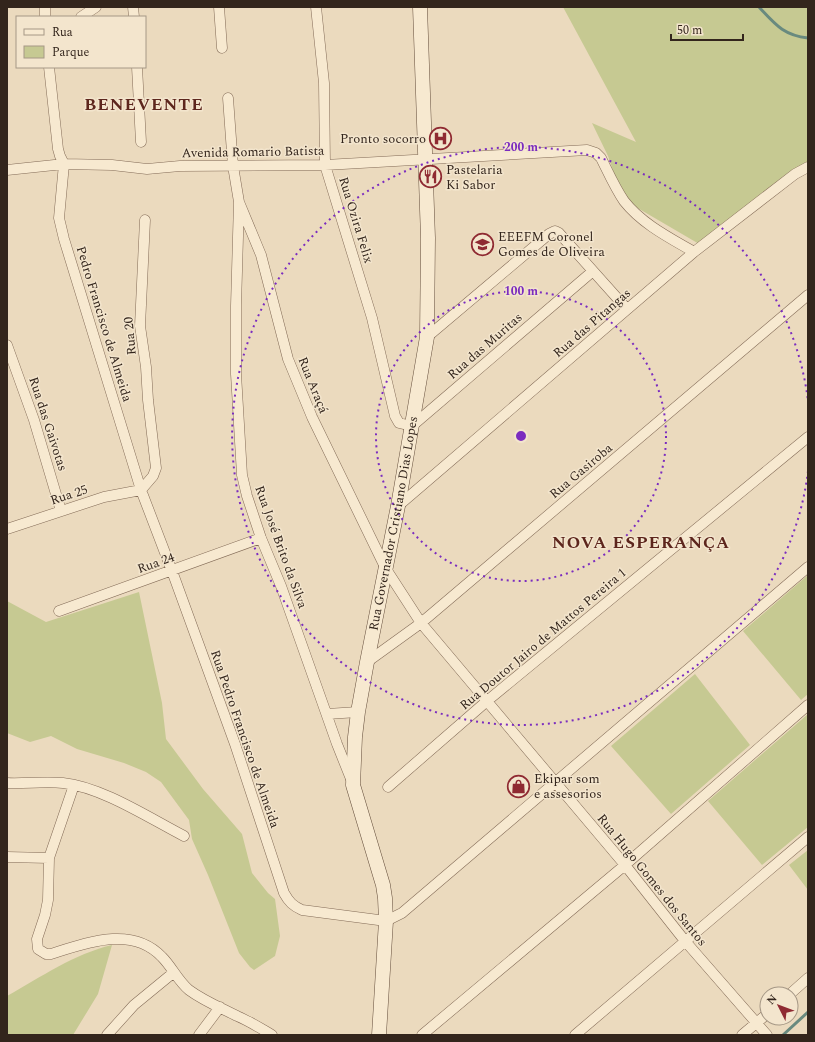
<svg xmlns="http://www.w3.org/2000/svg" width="815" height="1042" font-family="Spectral,serif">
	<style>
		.green { fill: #c6c992 }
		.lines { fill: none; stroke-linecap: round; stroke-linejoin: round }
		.stream { stroke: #698a7f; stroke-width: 3 }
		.street-casing { stroke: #836b57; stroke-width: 11 }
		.secondary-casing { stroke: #644d3b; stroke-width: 15 }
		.street { stroke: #f7e9d0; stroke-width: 10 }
		.secondary { stroke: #f7e9d0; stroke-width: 14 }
		.ring { fill: none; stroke: #7b2cbf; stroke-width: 2; stroke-dasharray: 2 4 }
		.labels { text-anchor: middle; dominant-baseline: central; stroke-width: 3; stroke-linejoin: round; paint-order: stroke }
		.poi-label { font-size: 13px; fill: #33251c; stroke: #f3e5cd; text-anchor: start }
		.street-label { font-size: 13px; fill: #33251c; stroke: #f3e5cd }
		.district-label { font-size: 17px; font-weight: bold; letter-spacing: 1px; fill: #5d261d; stroke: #f3e5cd }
		.centre { fill: #7b2cbf; stroke: #f3e5cd; stroke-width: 2 }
		.ring-label { font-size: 12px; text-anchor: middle; font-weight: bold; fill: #7b2cbf; stroke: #f3e5cd; stroke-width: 3; stroke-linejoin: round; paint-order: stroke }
	</style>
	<rect width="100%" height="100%" fill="#ebdabe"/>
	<path class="green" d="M 563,7 L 808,7 L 808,170 L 706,248 L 629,203 L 617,182 L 608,156 L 592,123 L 636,142 Z
		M 808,575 L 808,694 L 801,700 L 743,631 Z
		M 139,592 L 162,703 L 166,739 L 203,789 L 242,834 L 252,873 L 268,893 L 275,899 L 280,936 L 275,956 L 254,970 L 250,967 L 239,953 L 208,875 L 192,839 L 189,820 L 161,782 L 146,772 L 124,763 L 77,749 L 51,736 L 30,742 L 7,733 L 7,601 L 46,622 Z
		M 695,674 L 750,745 L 671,814 L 611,746 Z
		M 808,714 L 808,827 L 762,865 L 708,801 Z
		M 808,850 L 808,890 L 789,865 Z
		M 112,945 L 98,994 L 73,1035 L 7,1035 L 7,996 C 41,977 74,954 112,945 Z"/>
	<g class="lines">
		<path class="stream" d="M 759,7 C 775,24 783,35 808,38
			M 783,1035 L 808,1012"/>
		<defs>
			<path id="street" d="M 45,7 L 45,17
				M 133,7 L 134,17
				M 219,7 L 222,48
				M 316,7 L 324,83 L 325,165 L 372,318 L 395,416 L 399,423 L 412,426 L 593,271
				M 81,17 L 96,7
				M 49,67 L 58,149 L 60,156 L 64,164 L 59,218 L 64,239 L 141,490 L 172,571 L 235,744 L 284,893 C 289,902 293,906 302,910 L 386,921 L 402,913 L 808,567
				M 137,67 L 141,142
				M 228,98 L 233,166 L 239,202 L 236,306 L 236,374 L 242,475 L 247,496 L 261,538 L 281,586 L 337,744 L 351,779
				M 7,170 L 64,164 L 112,165 L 147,169 L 180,166 L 325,165 L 587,150 L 596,153 L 601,158 C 608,172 615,188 624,201 C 642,224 670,238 694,252
				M 239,202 L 261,255 L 288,359 L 312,417 L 386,569 L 421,623 L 625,865 L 685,941 L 767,1035
				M 427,337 L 549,234 L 555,231 L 559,233 L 627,309
				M 7,345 L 34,420 L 61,511
				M 141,490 L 153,476 L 156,468 L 148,400 L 146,367 L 140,326 L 145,220
				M 398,506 L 694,252 L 795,174 L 808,167
				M 7,529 L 104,497 L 141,490
				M 59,611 L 261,538
				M 367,662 L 421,623 L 808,295
				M 327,714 L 358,712
				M 7,783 C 25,784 44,781 63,783 C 102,787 149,818 184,836
				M 74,785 L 49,858 L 48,900 L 45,915 L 37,939 L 38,949 L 46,954 L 51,954 C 86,943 132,925 162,957 C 172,967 178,981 189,990 C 204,1001 221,1008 237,1016 C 249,1021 260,1028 272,1035
				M 388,787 L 487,701 L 808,437
				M 7,857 L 49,858
				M 790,994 L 808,978
				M 107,1035 L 134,1005 L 173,973
				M 199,1035 L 220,1007
				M 422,1035 L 625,865 L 808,705
				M 575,1035 L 808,837
				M 742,1035 L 767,1014"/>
			<g id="secondary">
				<path id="s1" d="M 379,1035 L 386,921 L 385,898 L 383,885 L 353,785 L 355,737 L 358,712 L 367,662 L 398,506 L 427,337 L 428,238 L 420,7"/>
			</g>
		</defs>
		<use href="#street" class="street-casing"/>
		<use href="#secondary" class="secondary-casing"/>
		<use href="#street" class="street"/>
		<use href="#secondary" class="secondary"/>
	</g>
	<g class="ring">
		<circle cx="521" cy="436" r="145"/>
		<path d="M808 471A289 289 0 1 1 808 401"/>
	</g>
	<defs>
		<symbol id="hospital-ring" viewBox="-11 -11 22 22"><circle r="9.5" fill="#f3e5cd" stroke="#8f2a32" stroke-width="1.5"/><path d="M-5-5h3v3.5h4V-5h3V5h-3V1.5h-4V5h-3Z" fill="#8f2a32"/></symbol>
		<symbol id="restaurant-ring" viewBox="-11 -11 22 22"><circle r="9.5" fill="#f3e5cd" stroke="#8f2a32" stroke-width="1.5"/><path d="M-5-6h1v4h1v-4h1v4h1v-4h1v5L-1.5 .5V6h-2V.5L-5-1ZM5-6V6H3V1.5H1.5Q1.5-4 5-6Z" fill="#8f2a32"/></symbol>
		<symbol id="school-ring" viewBox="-11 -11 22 22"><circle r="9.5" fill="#f3e5cd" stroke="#8f2a32" stroke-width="1.5"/><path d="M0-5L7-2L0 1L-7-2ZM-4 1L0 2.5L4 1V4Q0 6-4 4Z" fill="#8f2a32"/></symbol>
		<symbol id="shop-ring" viewBox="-11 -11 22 22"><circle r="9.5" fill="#f3e5cd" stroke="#8f2a32" stroke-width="1.5"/><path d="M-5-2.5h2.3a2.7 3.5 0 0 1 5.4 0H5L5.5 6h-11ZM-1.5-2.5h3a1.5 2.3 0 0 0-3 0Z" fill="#8f2a32"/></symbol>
	</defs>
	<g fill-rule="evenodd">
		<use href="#hospital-ring" x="428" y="126" width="25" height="25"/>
		<use href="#restaurant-ring" x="418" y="164" width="25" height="25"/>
		<use href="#school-ring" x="470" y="232" width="25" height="25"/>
		<use href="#shop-ring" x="506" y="774" width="25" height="25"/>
	</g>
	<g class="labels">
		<g class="poi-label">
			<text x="426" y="139" text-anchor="end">Pronto socorro</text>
			<text x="446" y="170">Pastelaria<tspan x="446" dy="15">Ki Sabor</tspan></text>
			<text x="498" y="237">EEEFM Coronel<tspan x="498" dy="15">Gomes de Oliveira</tspan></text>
			<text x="534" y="779">Ekipar som<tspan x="534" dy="15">e assesorios</tspan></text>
		</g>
		<g class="street-label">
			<text transform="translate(253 152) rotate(-1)">Avenida Romario Batista</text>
			<text transform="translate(356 220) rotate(73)">Rua Ozira Felix</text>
			<text transform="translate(592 323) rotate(-41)">Rua das Pitangas</text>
			<text transform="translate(104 324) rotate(73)">Pedro Francisco de Almeida</text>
			<text transform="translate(130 336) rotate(-95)">Rua 20</text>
			<text transform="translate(485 346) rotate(-41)">Rua das Muritas</text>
			<text transform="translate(313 385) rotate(68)">Rua Araçá</text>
			<text transform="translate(48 424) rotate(72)">Rua das Gaivotas</text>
			<text transform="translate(581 471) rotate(-40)">Rua Gasiroba</text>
			<text transform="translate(69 495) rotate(-18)">Rua 25</text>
			<text stroke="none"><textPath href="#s1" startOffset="520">Rua Governador Cristiano Dias Lopes</textPath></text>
			<text transform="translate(281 547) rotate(70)">Rua José Brito da Silva</text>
			<text transform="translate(156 563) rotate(-20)">Rua 24</text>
			<text transform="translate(543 639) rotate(-40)">Rua Doutor Jairo de Mattos Pereira 1</text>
			<text transform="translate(245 739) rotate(71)">Rua Pedro Francisco de Almeida</text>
			<text transform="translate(652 880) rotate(51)">Rua Hugo Gomes dos Santos</text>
		</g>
		<g class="district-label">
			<text x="144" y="105">BENEVENTE</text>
			<text x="641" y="543">NOVA ESPERANÇA</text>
		</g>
	</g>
	<circle cx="521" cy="436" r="6" class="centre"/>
	<g class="ring-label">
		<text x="521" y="151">200 m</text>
		<text x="521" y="295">100 m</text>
	</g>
	<rect width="815" height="1042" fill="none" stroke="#33251c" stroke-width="16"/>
	<rect x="16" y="16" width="130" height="52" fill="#f3e5cd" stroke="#a69886"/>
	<rect x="24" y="29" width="20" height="6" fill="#f7e9d0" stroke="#a69886"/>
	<text x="52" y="36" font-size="12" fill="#33251c">Rua</text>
	<rect x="24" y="46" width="20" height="12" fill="#c6c992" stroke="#a69886"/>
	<text x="52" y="56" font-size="12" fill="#33251c">Parque</text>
	<g transform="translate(779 1006) rotate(312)"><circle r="19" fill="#f3e5cd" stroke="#a69886"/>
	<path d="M0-3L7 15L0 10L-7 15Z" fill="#8f2a32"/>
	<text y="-6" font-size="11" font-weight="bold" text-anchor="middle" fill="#33251c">N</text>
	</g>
	<path d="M671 34v6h72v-6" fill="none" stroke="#33251c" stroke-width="2"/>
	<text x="677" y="34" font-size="12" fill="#33251c" stroke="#f3e5cd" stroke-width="3" paint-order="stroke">50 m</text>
</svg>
